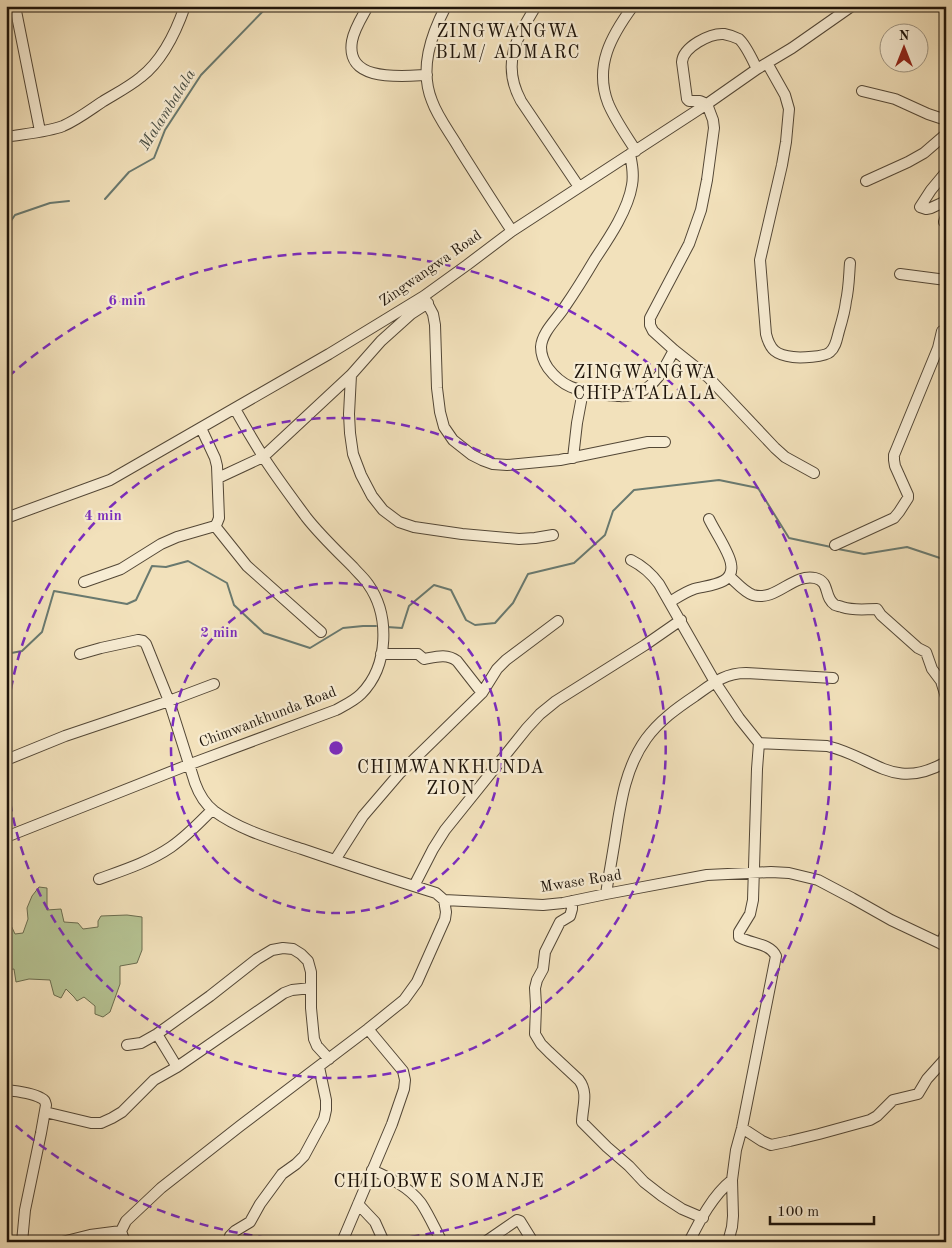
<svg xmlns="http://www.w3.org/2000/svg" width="952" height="1248" font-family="'Old Standard TT',serif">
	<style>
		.green { fill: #b6c494; stroke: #6a6c4f }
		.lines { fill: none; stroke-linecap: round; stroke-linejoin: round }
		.stream { stroke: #69796f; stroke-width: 2 }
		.minor-casing { stroke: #534736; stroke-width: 12 }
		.minor { stroke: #f7ecd3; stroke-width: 10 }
		.ring { fill: none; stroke: #7b2cbf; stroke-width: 2.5; stroke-dasharray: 9 6 }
		.labels { text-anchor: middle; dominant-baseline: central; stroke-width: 4.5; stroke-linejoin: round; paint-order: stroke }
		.street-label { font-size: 15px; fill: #1e140a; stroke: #f7ecd3 }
		.water-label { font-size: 16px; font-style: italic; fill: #4a4f45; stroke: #f7ecd3 }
		.quarter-label { font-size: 18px; letter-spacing: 1px; fill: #1e140a; stroke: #f7ecd3 }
		.centre { fill: #7b2cbf; stroke: #f7ecd3; stroke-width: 2.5 }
		.ring-label { font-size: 15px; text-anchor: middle; font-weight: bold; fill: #7b2cbf; stroke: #f7ecd3; stroke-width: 4.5; stroke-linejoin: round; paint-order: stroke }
	</style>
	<rect width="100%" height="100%" fill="#f2e1bb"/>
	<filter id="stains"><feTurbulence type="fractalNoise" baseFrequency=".004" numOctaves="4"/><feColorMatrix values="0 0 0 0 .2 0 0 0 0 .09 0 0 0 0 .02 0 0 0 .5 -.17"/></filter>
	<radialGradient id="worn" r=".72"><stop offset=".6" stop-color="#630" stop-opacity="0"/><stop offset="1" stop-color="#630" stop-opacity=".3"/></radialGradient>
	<path class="green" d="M 39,887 L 47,888 L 47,910 L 61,909 L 64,922 L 78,923 L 83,929 L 98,927 L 98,921 L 101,916 L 127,915 L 142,917 L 142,950 L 137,963 L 120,966 L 120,984 L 110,1012 L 103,1017 L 95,1014 L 95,1006 L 84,997 L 77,1001 L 74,997 L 66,989 L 61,998 L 54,995 L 50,980 L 29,979 L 16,982 L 14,969 L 6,970 L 6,918 L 8,919 L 15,934 L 23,933 L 28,919 L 27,908 L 32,896 Z"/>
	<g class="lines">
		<path class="stream" d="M 105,199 L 129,172 L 154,158 L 165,130 L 201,75 L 268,6
			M 6,228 L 15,215 L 50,203 L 69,201
			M 838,549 L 864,554 L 907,547 L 946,560
			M 387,627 L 402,628 L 409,606 L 434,585 L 451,590 L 466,620 L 475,625 L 495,623 L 513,603 L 528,574 L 574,563 L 605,535 L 613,511 L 634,490 L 719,480 L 758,488 L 789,538 L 831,547
			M 6,654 L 22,651 L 42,632 L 54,591 L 127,604 L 136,600 L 152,566 L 166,567 L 188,561 L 227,583 L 234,605 L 264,633 L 310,648 L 343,628 L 363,626 L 376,626"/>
		<defs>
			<path id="minor" d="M 15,6 L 40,131
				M 368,6 C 362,17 354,29 352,41 C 345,83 402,76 427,75
				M 446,6 C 431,35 419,69 432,101 C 438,118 451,134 460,150 C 477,177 494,204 512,231
				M 536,6 C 516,39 501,64 521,101 L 579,187
				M 633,6 C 611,36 594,66 608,103 C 615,120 626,135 636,151
				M 767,63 L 785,95 L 789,109 L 786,142 L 782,165 L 760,260 L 766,334 C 770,350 776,355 793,357 C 800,358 825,357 830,352 C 836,347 837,338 839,331 C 842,321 845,311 846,301 C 849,288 849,275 850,263
				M 757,69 C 753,61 746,45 739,39 C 735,37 729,35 724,34 C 710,33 683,47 682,62 L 687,99 L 689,101 L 700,101 L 707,104 L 713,120 L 714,128 L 707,180 L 701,210 L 689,244 L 650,318 L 650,325 L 653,331 L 674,350 L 708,377 L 775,448 L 785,457 L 814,473
				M 862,91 L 895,99 L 928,114 L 946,120
				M 6,137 C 23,134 48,132 63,126 C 77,120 90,110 102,102 C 115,94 129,87 141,77 C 163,60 176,32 185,6
				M 630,154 C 632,164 634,174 632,185 C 628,210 609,238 595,259 C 585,276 575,292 564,308 C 557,319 542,332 541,347 C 541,354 544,362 548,368 C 563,388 577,390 601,394 C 613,396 627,398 638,393 C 657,385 665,367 674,350
				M 946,172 L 931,190 L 920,207 L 926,209 L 931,208 L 946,201
				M 866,181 L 908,162 L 924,153 L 946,134
				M 944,222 L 946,216
				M 900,274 L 946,280
				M 425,299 L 433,314 L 435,325 L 437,388 L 440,412 L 444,427 L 453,440 L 472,455 L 482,460 L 493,464 L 507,465 L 560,460 L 648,442 L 665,442
				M 428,303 L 411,314 L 381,341 L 351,375 L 349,414 L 350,433 L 353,454 L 361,475 L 372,496 L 383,510 L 399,522 L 414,527 L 462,534 L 519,539 L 535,538 L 553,535
				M 573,458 L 577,423 L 583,391
				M 218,478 L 263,457 L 351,375
				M 6,518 L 110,480 L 329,354 L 424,296 L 467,265 L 512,231 L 707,104 L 757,69 L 792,48 L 852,6
				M 215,526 L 247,566 L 321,632
				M 835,545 L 894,518 L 899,512 L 908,498 L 908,495 L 895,466 L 894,460 L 894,455 L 938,348 L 942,331 L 946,329
				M 631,560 C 643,566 651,573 659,584 L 715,682 L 739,718 L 759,743 L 757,769 L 753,900 L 750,914 L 739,932 L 739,937 C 751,944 770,943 776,956 L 742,1128 L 736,1150 L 732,1180 L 733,1216 L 732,1227 L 728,1242
				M 729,576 C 736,582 744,592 753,595 C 776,602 793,573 815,578 C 831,582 823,597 835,605 C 837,606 840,606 842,607 C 855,611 864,609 877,609 L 881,615 L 918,648 L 926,652 L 932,669 L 941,681 L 946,697
				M 84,582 L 121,569 L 161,544 L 177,537 L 215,526 L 217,523 L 219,518 L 217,466 L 215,458 L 201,428
				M 670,602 C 678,597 685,592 694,589 C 708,585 735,585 731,564 C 730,553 714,530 709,519
				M 80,654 L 101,648 L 138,640 L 143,641 L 146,644 L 169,701 L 195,783 C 199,794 205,804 214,811 C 240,830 272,839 302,849 C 346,864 391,879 436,893 L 444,900 L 543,905 L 563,903 L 606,894 L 707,875 L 771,872 L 789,873 L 818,880 L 852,898 L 891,920 L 946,946
				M 381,654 L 418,654 L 424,659 C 435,657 447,653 457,661 L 482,693
				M 759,743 L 827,746 C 875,757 893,792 946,762
				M 6,760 L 65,736 L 169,701 L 214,684
				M 6,837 L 188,765 L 336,710 C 345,705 354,701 361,694 C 389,666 390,615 368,584 C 364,578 358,573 353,567 C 337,551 320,535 306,517 C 292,498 277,478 264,458 C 254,442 244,425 235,409
				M 335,860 L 363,816 L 399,774 L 482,693 L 497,669 L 506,660 L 558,621
				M 99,879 C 124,870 149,862 171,847 C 187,836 199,823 212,810
				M 414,886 L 433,849 L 445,830 L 527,728 L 540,714 L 556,701 L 645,645 L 681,620
				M 606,894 C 609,874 613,853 616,833 C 621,800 626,767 646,739 C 659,721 677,708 695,696 C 712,684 724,673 746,673 L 833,678
				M 572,901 L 572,909 L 570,916 L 560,922 L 545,952 L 543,969 L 537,980 L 535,988 L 536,1006 L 535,1034 L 541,1044 L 549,1052 L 579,1080 C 589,1093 582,1108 582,1122 L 607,1147 L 629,1166 L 644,1182 L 662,1196 L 682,1209 L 703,1218
				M 941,944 L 946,932
				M 157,1034 L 177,1067
				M 127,1045 L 141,1043 L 157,1034 L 210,996 L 257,959 L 272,950 L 283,948 L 293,949 L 301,954 L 308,961 L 311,972 L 311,1008 L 314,1039 L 317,1046 L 329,1059
				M 6,1090 C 16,1091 32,1093 41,1098 C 45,1100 45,1101 46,1105 L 41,1133 L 25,1210 L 22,1242
				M 45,1112 L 91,1123 L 101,1123 L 112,1118 L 122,1112 L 154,1080 L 177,1067 L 284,993 L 292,990 L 311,988
				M 742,1128 L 762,1141 L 771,1145 L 790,1141 L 819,1134 L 870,1120 L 877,1116 L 893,1100 L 918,1094 L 927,1079 L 945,1059
				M 372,1170 C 390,1178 409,1187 421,1203 C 429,1215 435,1229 442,1242
				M 358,1204 L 375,1222 L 384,1242
				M 62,1242 L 90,1235 L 121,1231
				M 126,1242 L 123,1237 L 121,1231 L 126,1221 L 161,1188 L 240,1126 L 368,1029 L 404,1000 L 417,982 L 445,919 L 446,912 L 444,900
				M 228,1242 L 230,1236 L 235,1231 L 250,1222 L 260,1204 L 282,1174 L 296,1164 L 304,1156 L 324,1119 L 326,1110 L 326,1100 L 319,1067
				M 342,1242 L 392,1124 L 404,1089 L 405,1080 L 403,1071 L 368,1029
				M 485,1242 L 517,1220 L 520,1221 L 533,1242
				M 689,1242 C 700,1220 713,1195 732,1180"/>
		</defs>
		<use href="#minor" class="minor-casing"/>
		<use href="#minor" class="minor"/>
	</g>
	<g class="ring">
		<circle cx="336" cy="748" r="165"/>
		<path d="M6 734A330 330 0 1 1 6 762"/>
		<path d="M297 1241A495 495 0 0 1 8 1119M8 377A495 495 0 1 1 375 1241"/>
	</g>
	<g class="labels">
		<g class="street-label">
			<text transform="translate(431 269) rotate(-35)">Zingwangwa Road</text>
			<text transform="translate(268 718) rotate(-21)">Chimwankhunda Road</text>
			<text transform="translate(581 882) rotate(-9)">Mwase Road</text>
		</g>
		<g class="water-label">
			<text transform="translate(168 110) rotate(-58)">Malambalala</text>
		</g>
		<g class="quarter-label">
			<text x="508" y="32">ZINGWANGWA<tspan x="508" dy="21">BLM/ ADMARC</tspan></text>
			<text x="645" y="373">ZINGWANGWA<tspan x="645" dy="21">CHIPATALALA</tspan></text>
			<text x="451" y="768">CHIMWANKHUNDA<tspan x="451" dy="21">ZION</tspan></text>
			<text x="439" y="1182">CHILOBWE SOMANJE</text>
		</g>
	</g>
	<circle cx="336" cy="748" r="8" class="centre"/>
	<g class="ring-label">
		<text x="127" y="305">6 min</text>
		<text x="103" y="520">4 min</text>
		<text x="219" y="637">2 min</text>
	</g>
	<rect width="952" height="1248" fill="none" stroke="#f2e1bb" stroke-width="25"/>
	<rect x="8" y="8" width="937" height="1233" fill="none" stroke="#1e140a" stroke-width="2.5"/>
	<rect x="12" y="12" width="927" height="1223" fill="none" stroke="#1e140a"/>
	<g transform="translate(904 48)"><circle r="24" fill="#f7ecd3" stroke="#a09683"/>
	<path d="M0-4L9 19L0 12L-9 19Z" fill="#8f2418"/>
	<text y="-8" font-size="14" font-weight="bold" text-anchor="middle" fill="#1e140a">N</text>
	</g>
	<path d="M770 1216v8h104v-8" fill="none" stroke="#1e140a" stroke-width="2.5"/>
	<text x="777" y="1216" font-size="15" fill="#1e140a" stroke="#f7ecd3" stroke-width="4" paint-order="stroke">100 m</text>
	<rect width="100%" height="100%" filter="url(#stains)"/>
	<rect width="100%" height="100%" fill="url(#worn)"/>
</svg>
